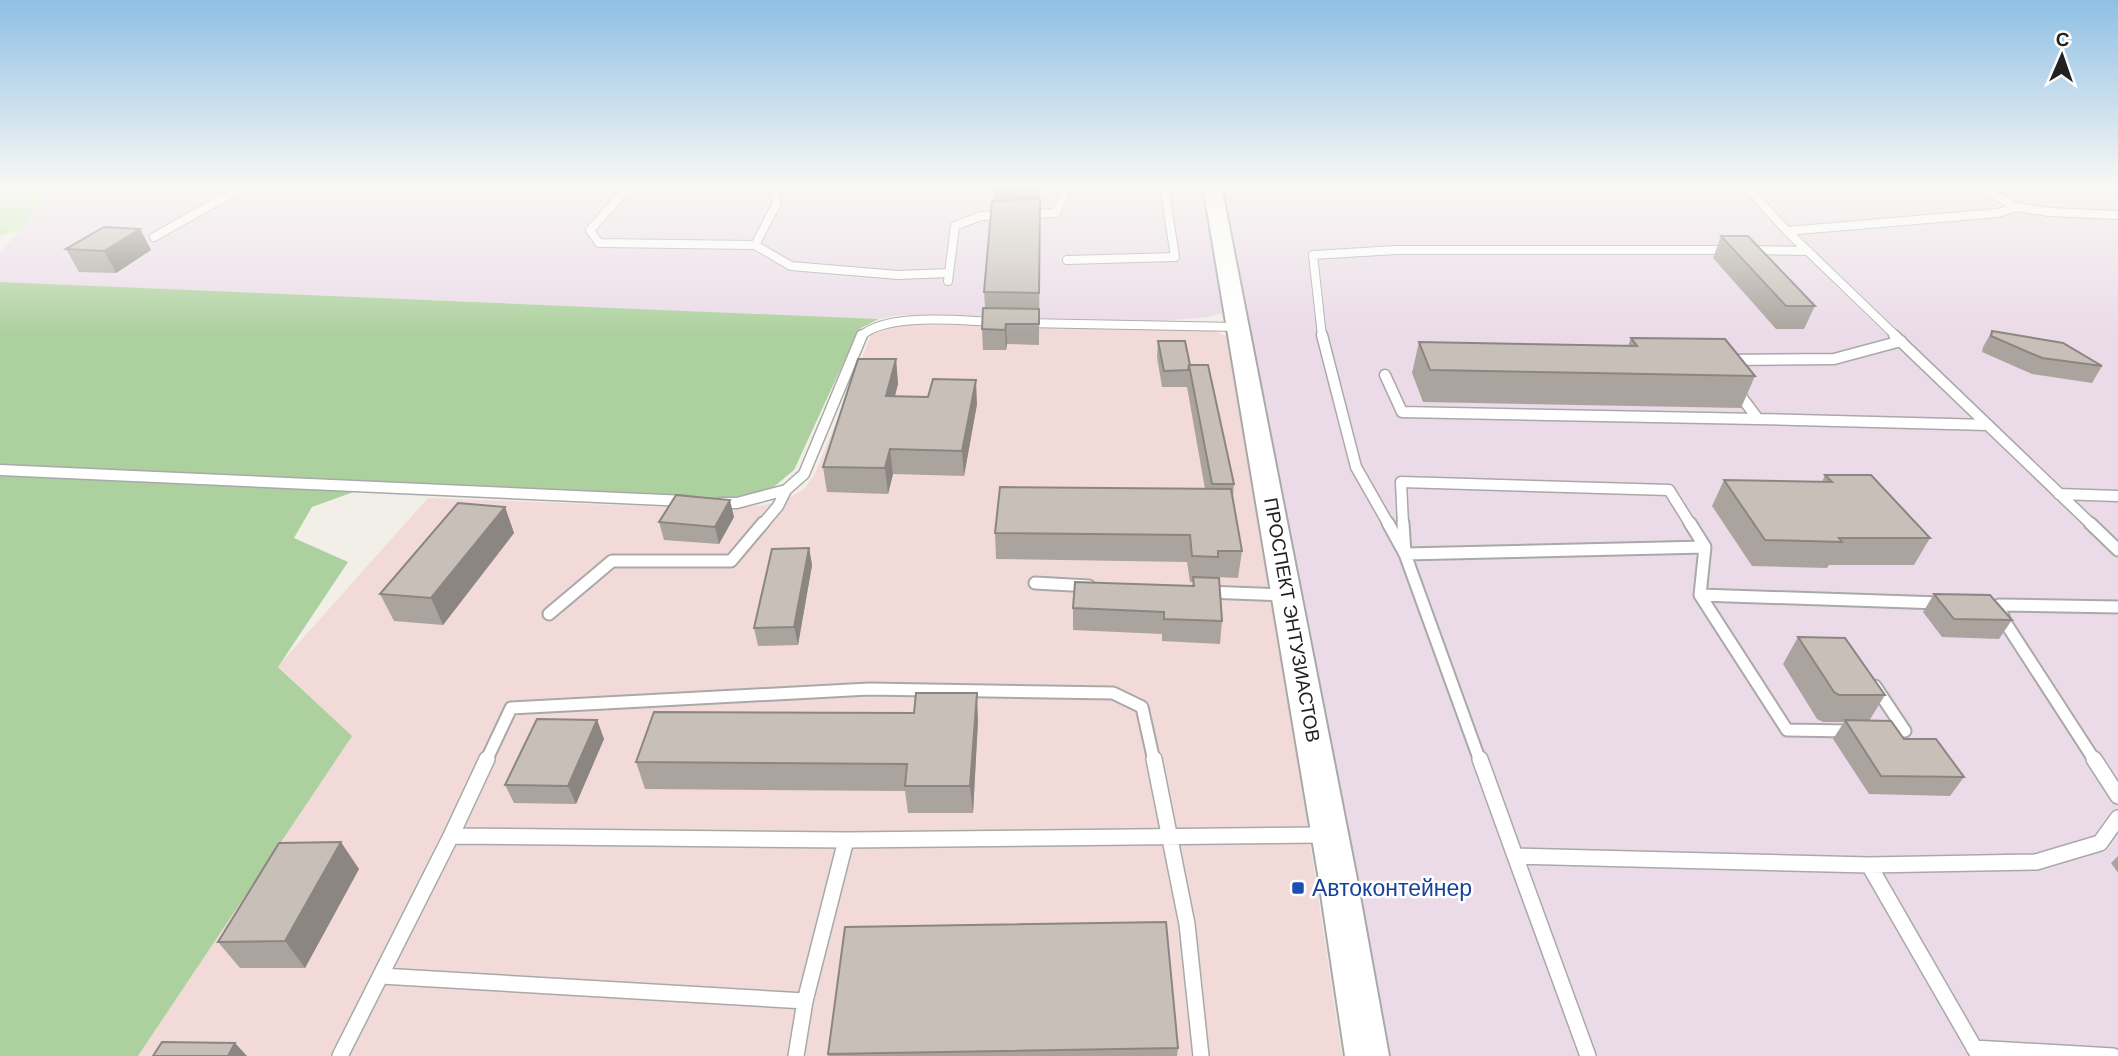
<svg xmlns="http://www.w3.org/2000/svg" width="2118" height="1056" font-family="'DM Sans',sans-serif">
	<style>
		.commercial { fill: #f2dad9 }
		.industrial { fill: #ebdbe8 }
		.grass { fill: #cdebb0 }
		.forest { fill: #add19e }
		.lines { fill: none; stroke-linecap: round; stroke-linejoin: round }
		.service-far3-casing { stroke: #a9a9a9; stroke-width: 10 }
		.service-far2-casing { stroke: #a9a9a9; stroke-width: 13 }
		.service-far1-casing { stroke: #a9a9a9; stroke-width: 15 }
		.service-casing { stroke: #a9a9a9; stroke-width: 18 }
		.tertiary-casing { stroke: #a9a9a9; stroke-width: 4 }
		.service-far3 { stroke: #fff; stroke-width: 8 }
		.service-far2 { stroke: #fff; stroke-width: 10 }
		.service-far1 { stroke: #fff; stroke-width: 11 }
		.service { stroke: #fff; stroke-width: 15 }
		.tertiary { fill: #fff; fill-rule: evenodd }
		.wall { fill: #aba49e }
		.shaded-wall { fill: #8b8681 }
		.building { fill: #c7bfb8; stroke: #8b8681; stroke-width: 2 }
		.transit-dot { fill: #1a4fb4; stroke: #fff; stroke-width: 2.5 }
		.labels { text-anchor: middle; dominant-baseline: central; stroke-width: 5; stroke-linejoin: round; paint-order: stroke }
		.street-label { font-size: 19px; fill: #222; stroke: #fff }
		.near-transit-label { font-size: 23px; fill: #164399; stroke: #fff; text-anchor: start }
	</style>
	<rect width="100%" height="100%" fill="#f2efe9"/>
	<path class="commercial" d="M 902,324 L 1213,330 L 1230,338 L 1261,514 L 1342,1056 L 138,1056 L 351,736 L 278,666 L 428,498 L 721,509 L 765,505 L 787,499 L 804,489 L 815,474 L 871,335 Z"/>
	<path class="industrial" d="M 38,185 L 1202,185 L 1225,312 L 1208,317 L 1162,321 L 900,315 L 879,319 L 0,282 L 0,252 L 20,230 L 44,197 Z
		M 1220,185 L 2118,185 L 2118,1056 L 1388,1056 L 1274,479 Z"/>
	<path class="grass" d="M 0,185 L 38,185 L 44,197 L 20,230 L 0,236 Z"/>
	<path class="forest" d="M 0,282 L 879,319 L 859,329 L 794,470 L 770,490 L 729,499 L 373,485 L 312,507 L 294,538 L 348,562 L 278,667 L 352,736 L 138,1056 L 0,1056 Z"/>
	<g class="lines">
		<defs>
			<path id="service-far3" d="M 630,185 L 590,230 L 599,243 L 755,245 L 777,203 L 773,185
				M 1745,185 L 1787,231 L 1896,336
				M 1977,185 L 2016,207 L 2049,212 L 2118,215
				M 1028,214 L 1056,213 L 1065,193 L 1059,185
				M 1787,231 L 1998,213 L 2016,207
				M 154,237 L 246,185
				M 755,245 L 791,266 L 898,275 L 949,273
				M 1747,250 L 1808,251
				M 1067,260 L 1175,257 L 1164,185
				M 948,281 L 955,226 L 981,216 L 1005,215
				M 1025,323 L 1238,327
				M 861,336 C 888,312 960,321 995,322
				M 1322,336 L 1313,255 L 1396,250 L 1728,250"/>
			<path id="service-far2" d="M 1322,335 L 1356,467 L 1389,525
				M 1894,335 L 2092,525
				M 1727,360 L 1834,359 L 1901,341
				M 1385,375 L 1402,412 L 1758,419 L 1737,391
				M 1758,419 L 1988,425
				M 0,470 L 686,501
				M 2059,494 L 2118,496
				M 720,503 L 737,503 L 786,490 L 804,474 L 862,335
				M 762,525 L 778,506 L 786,490
				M 1403,525 L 1401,482 L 1669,490 L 1691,525"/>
			<path id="service-far1" d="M 1388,523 L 1405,554 L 1705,547
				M 1403,523 L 1405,554 L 1480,761
				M 1690,523 L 1705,547 L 1700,595
				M 2090,523 L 2118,550
				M 1035,583 L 1089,586
				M 1206,592 L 1285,595
				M 549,614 L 612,561 L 731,561 L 763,523
				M 1875,686 L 1905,731 L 1887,731
				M 1850,731 L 1787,730 L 1700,595 L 1940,603
				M 486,761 L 511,708 L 869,689 L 1113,693 L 1142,707 L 1154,761
				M 2095,761 L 2005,622 L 1999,605 L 2118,607"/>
			<path id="service" d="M 1154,759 L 1187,924 L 1201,1056
				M 1480,759 L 1515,856 L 1869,865
				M 2094,759 L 2118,796
				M 451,836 L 487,759
				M 1515,856 L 1588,1056
				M 381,976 L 805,1001
				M 1974,1048 L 2113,1056
				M 340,1056 L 451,836 L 846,840 L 1324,835
				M 796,1056 L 805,1001 L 846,840
				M 1979,1056 L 1869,865 L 2036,862 L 2100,843 L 2118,818"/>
			<path id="tertiary" d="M 1203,185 L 1221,185 L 1356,874 L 1389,1056 L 1345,1056 L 1318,874 Z"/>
		</defs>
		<use href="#service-far3" class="service-far3-casing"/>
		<use href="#service-far2" class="service-far2-casing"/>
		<use href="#service-far1" class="service-far1-casing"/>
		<use href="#service" class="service-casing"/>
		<use href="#tertiary" class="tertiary-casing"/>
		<use href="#service-far3" class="service-far3"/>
		<use href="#service-far2" class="service-far2"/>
		<use href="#service-far1" class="service-far1"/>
		<use href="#service" class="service"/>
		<use href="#tertiary" class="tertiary"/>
	</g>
	<path class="wall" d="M 994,185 L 1040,185 L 1039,345 L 1007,344 L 1006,350 L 983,350 L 982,329 L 985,308 L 984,292 L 994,201 Z
		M 140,229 L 151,250 L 116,273 L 79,272 L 66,249 Z
		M 1721,236 L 1815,306 L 1804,329 L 1776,329 L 1713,258 Z
		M 1992,331 L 2102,366 L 2092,383 L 2032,374 L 1982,352 L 1983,347 Z
		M 1631,338 L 1755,376 L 1741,408 L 1423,402 L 1412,373 L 1419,342 L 1628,346 Z
		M 1158,341 L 1190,365 L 1234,484 L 1233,497 L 1242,551 L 1238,578 L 1216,577 L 1222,621 L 1220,644 L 1162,641 L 1162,634 L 1073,630 L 1073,608 L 1192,586 L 1193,582 L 1190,582 L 1187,562 L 996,559 L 995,533 L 1205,489 L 1187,387 L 1162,387 L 1157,357 Z
		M 896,359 L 898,384 L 895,396 L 977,404 L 964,476 L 893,474 L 888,494 L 827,492 L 823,467 Z
		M 1825,475 L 1930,538 L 1914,565 L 1829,565 L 1827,568 L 1752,566 L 1712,506 L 1724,480 L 1822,482 Z
		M 505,507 L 514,533 L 443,625 L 394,621 L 380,594 Z
		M 734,517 L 719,544 L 664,540 L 659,522 Z
		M 809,548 L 812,565 L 798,645 L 758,646 L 754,628 Z
		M 1934,594 L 2012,620 L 1999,639 L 1942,637 L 1923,612 Z
		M 1798,637 L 1885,695 L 1869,721 L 1904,739 L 1964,777 L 1950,796 L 1869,794 L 1833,739 L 1844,722 L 1823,722 L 1817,719 L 1783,664 Z
		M 597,720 L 604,739 L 576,804 L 514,803 L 505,785 Z
		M 978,720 L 973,813 L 908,813 L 905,791 L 645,789 L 636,762 Z
		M 2118,856 L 2118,873 L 2111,863 Z
		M 359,869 L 305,968 L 240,968 L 218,942 Z
		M 1178,1048 L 1177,1056 L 828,1056 L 828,1054 Z"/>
	<path class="shaded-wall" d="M 140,229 L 151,250 L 116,273 L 104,251 Z
		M 1006,324 L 1007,344 L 1006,350 L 1005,330 Z
		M 896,359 L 898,384 L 888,421 L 886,396 Z
		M 976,380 L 977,404 L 964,476 L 962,451 Z
		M 890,449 L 893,474 L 888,494 L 885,468 Z
		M 730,500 L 734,517 L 719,544 L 715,527 Z
		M 505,507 L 514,533 L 443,625 L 431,598 Z
		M 809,548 L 812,565 L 798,645 L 794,627 Z
		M 977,693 L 978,720 L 973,813 L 970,786 Z
		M 597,720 L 604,739 L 576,804 L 568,786 Z
		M 341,842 L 359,869 L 305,968 L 285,941 Z
		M 235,1043 L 247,1056 L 228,1056 Z"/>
	<path class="building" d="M 994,185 L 1040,185 L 1040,186 L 993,188 Z
		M 1040,199 L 1039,293 L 984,292 L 992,201 Z
		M 104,227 L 140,229 L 104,251 L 66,249 Z
		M 1721,236 L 1748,236 L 1815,306 L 1786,306 Z
		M 983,308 L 1039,309 L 1039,324 L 1006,324 L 1005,330 L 982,329 Z
		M 1992,331 L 2063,343 L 2102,366 L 2042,358 L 1991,336 Z
		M 1631,338 L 1725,339 L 1755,376 L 1430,370 L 1419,342 L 1637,346 Z
		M 1158,341 L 1185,341 L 1190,365 L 1189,365 L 1188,370 L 1164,371 Z
		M 858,359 L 896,359 L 886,396 L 928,397 L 933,379 L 976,380 L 962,451 L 890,449 L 885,468 L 823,467 Z
		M 1189,365 L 1208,365 L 1234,484 L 1212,484 Z
		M 1825,475 L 1871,475 L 1930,538 L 1839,538 L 1842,542 L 1765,540 L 1724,480 L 1832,482 Z
		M 1000,487 L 1231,489 L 1242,551 L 1218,551 L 1218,557 L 1192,556 L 1190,535 L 995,533 Z
		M 676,495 L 730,500 L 715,527 L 659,522 Z
		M 458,503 L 505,507 L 431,598 L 380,594 Z
		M 809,548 L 794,627 L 754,628 L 772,549 Z
		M 1193,577 L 1219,578 L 1222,621 L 1164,619 L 1164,612 L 1073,608 L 1075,582 L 1194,586 Z
		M 1934,594 L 1990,595 L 2012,620 L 1954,619 Z
		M 1798,637 L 1845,638 L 1885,695 L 1839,695 L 1834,692 Z
		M 916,693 L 977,693 L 970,786 L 905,786 L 907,764 L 636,762 L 654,712 L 914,713 Z
		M 537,719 L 597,720 L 568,786 L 505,785 Z
		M 1845,720 L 1891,721 L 1904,739 L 1936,739 L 1964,777 L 1881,776 Z
		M 341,842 L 285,941 L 218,942 L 279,843 Z
		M 1166,922 L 1178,1048 L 828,1054 L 845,927 Z
		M 162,1042 L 235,1043 L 228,1056 L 153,1056 Z"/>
	<linearGradient id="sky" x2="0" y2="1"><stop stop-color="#8fc0e4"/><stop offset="0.56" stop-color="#f9f8f5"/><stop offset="1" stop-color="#f9f8f5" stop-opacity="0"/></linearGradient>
	<rect width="2118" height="333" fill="url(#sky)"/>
	<rect class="transit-dot" x="1291" y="881" width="14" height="14" rx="3.5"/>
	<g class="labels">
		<g class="street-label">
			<text transform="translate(1292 620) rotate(80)">ПРОСПЕКТ ЭНТУЗИАСТОВ</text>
		</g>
		<g class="near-transit-label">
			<text x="1312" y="888">Автоконтейнер</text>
		</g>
	</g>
	<g transform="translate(2062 56) rotate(2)" stroke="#ffffff" stroke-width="5" paint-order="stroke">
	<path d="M0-5L12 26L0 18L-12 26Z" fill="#222222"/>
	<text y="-10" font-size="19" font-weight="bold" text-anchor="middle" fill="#222222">С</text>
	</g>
</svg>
